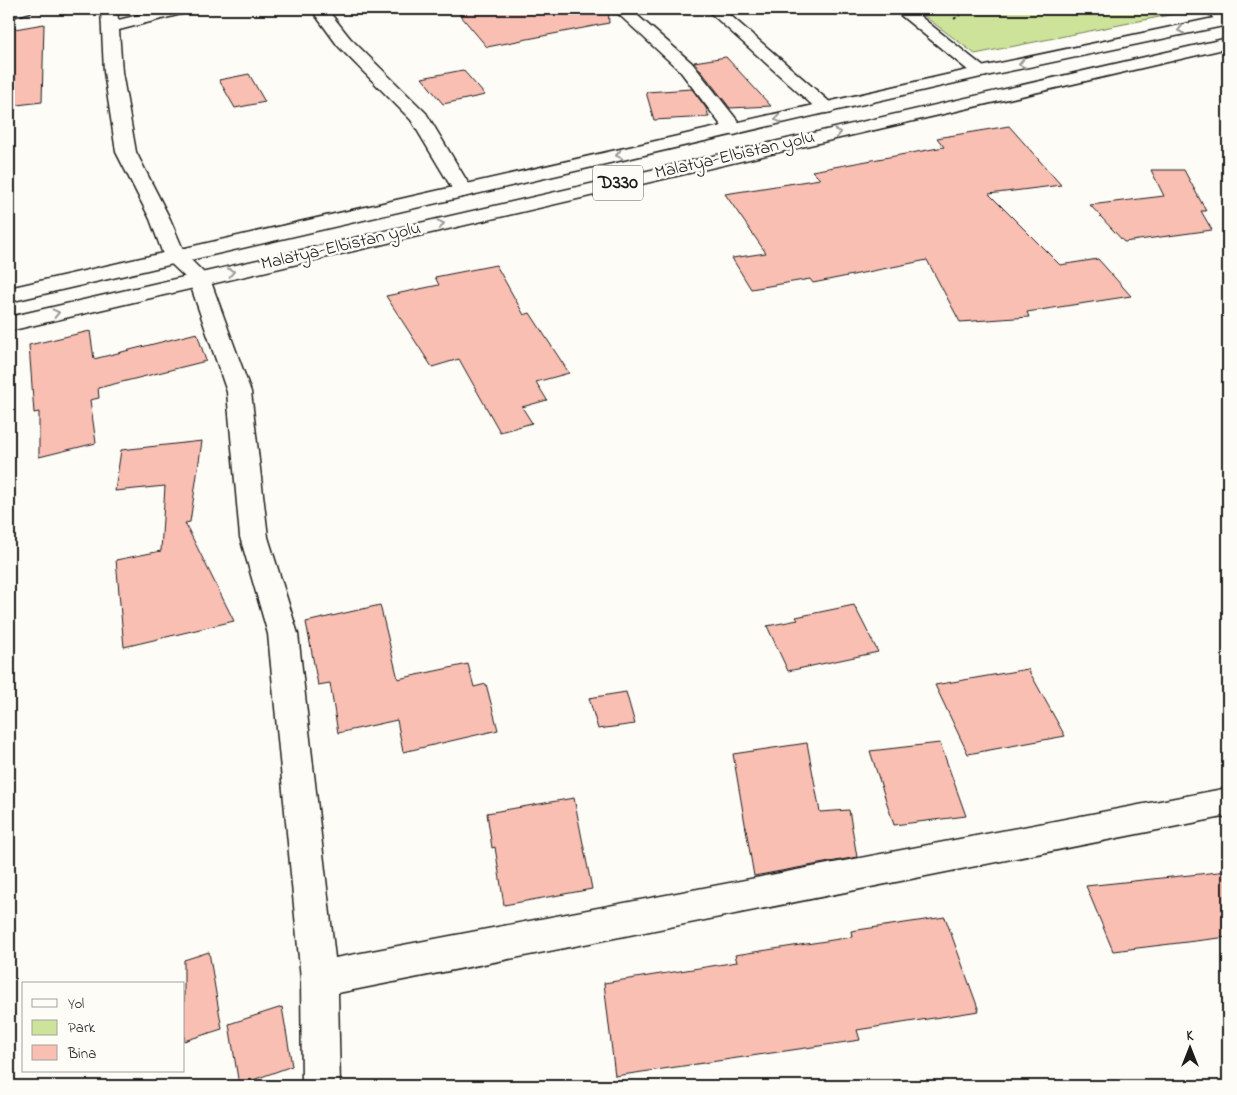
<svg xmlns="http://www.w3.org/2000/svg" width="1237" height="1095" font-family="'Indie Flower',sans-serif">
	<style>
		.green { fill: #cde399; stroke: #74805a }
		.building { fill: #fabfb3; stroke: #1c1c1c }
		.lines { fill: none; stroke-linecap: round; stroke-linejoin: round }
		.minor-casing { stroke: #1c1c1c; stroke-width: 3 }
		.major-casing { stroke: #1c1c1c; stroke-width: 3 }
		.path { stroke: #1c1c1c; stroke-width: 2; stroke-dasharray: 3 2.5; stroke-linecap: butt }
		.minor { fill: #fdfcf7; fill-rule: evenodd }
		.major { fill: #fdfcf7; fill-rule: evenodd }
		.oneway { stroke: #989794 }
		.labels { text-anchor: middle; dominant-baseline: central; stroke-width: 5; stroke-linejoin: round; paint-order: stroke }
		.far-street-label { font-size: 18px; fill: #1c1c1c; stroke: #fdfcf7 }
		.shield { fill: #fdfcf7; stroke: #605f5e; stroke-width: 1 }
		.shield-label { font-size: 20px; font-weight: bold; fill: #1c1c1c }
	</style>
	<rect width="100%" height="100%" fill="#fdfcf7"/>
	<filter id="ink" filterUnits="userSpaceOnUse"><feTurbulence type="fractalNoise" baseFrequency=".02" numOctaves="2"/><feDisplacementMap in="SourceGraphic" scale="10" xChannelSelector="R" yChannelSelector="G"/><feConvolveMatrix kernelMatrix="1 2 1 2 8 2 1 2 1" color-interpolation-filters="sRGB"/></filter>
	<g filter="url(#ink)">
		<path class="green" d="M 915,9 L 1189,9 L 1179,13 L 975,54 Z"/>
		<path class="building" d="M 455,9 L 608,9 L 609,23 L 487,47 Z
			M 44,24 L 42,102 L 9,106 L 9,30 Z
			M 726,57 L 771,106 L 730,108 L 694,62 Z
			M 463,70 L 485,95 L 443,104 L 422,78 Z
			M 249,74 L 265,102 L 235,108 L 219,80 Z
			M 692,89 L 706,108 L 709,117 L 654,120 L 646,92 Z
			M 1009,126 L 1061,185 L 989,194 L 1060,265 L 1098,259 L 1131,296 L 1027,312 L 1029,317 L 960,322 L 927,260 L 813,283 L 810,279 L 751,289 L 732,258 L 766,253 L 725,194 L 820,179 L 812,171 L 944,147 L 937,138 Z
			M 1151,170 L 1184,170 L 1206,211 L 1201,211 L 1212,230 L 1124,242 L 1090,205 L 1164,196 Z
			M 496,265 L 524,315 L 530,313 L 569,373 L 536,382 L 547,400 L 522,407 L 532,423 L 500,432 L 459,359 L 432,367 L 386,296 L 439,285 L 435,277 Z
			M 90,331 L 94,359 L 197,333 L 206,361 L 98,388 L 99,398 L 90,400 L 96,443 L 39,457 L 39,412 L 34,413 L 29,345 Z
			M 202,441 L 190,522 L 185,523 L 234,621 L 124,647 L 116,560 L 161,551 L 165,486 L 115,491 L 121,450 Z
			M 380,605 L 398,679 L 468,664 L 474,687 L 486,684 L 498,730 L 403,752 L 397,720 L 338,733 L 330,683 L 318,685 L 306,622 Z
			M 854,605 L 878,652 L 788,671 L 767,626 L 798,620 L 796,617 Z
			M 1028,669 L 1065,736 L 968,754 L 935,685 Z
			M 626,692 L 635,724 L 598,729 L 589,698 Z
			M 807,743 L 820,812 L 849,810 L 857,857 L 754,876 L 733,754 Z
			M 940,743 L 966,816 L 894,825 L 870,751 Z
			M 574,798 L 592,889 L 504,905 L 495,847 L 492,848 L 487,813 Z
			M 1228,871 L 1228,937 L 1113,951 L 1086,886 Z
			M 945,917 L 979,1011 L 857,1030 L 860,1040 L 615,1076 L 604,983 L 737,962 L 735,955 L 852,937 L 851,931 Z
			M 209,952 L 222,1029 L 184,1041 L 184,960 Z
			M 282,1007 L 292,1066 L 239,1085 L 229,1024 Z"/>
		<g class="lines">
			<defs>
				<path id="minor" d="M 9,9 L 32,9 L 30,12 L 9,18 Z
					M 101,9 L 117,9 L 118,20 L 164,9 L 191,9 L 189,12 L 119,30 L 122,72 L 136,152 L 170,219 L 185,254 L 210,279 L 251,392 L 268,537 L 298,634 L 335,958 L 1228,788 L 1228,816 L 338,993 L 340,1086 L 302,1086 L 301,979 L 268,634 L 240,537 L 227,392 L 189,281 L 164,257 L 150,219 L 116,152 L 104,72 Z
					M 311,9 L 327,9 L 350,38 L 426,113 L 473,191 L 470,195 L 463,197 L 456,195 L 411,120 L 338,46 Z
					M 613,9 L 630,9 L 692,63 L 741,125 L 743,129 L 741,133 L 734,135 L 727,133 L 680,71 Z
					M 706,9 L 723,9 L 832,104 L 835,108 L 832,112 L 826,113 L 820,112 Z
					M 893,9 L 911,9 L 990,72 L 987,76 L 981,77 L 975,76 Z
					M 1205,9 L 1222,9 L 1228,15 L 1228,25 L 1219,24 Z"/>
				<path id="major" d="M 1228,15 L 1228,25 L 981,77 L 9,302 L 9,288 L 981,67 Z
					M 1228,38 L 1228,48 L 9,331 L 9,317 Z"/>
			</defs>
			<use href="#minor" class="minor-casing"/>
			<use href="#major" class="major-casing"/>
			<path class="path" d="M 954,19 L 968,9"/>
			<use href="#minor" class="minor"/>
			<use href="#major" class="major"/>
		</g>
		<defs><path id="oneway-chevron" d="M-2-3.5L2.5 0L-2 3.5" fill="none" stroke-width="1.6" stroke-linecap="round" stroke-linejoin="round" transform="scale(1.25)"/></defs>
		<g class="oneway">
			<use href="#oneway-chevron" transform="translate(1181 30) rotate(168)"/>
			<use href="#oneway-chevron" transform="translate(1022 64) rotate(168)"/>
			<use href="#oneway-chevron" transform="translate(778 119) rotate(167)"/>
			<use href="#oneway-chevron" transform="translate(838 133) rotate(-13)"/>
			<use href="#oneway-chevron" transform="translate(619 155) rotate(167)"/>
			<use href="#oneway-chevron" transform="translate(441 224) rotate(-13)"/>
			<use href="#oneway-chevron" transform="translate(231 272) rotate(-13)"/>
			<use href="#oneway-chevron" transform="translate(56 313) rotate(-13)"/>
		</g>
	</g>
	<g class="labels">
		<g class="far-street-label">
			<text transform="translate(735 156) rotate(-13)">Malatya-Elbistan yolu</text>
			<text transform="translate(341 247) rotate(-13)">Malatya-Elbistan yolu</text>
		</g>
		<rect class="shield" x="593" y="165.5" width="50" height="35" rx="4"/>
		<g class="shield-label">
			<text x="618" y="183">D330</text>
		</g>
	</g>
	<rect width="1237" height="1095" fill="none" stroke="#fdfcf7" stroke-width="30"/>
	<rect x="15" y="15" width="1207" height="1065" fill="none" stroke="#1c1c1c" stroke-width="2" filter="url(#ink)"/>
	<rect x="22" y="982" width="162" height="90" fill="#fdfcf7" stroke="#a3a29f"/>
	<rect x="32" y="999" width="25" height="8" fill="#fdfcf7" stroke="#a3a29f"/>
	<text x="68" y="1008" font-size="15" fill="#1c1c1c">Yol</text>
	<rect x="32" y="1020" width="25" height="15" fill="#cde399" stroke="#a3a29f"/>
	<text x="68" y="1032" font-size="15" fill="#1c1c1c">Park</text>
	<rect x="32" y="1045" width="25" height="15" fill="#fabfb3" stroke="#a3a29f"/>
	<text x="68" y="1058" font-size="15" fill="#1c1c1c">Bina</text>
	<g transform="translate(1190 1048)" stroke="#fdfcf7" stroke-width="4" paint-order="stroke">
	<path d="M0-4L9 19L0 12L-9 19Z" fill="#1c1c1c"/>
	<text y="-8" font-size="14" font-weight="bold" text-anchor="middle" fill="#1c1c1c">K</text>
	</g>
</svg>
